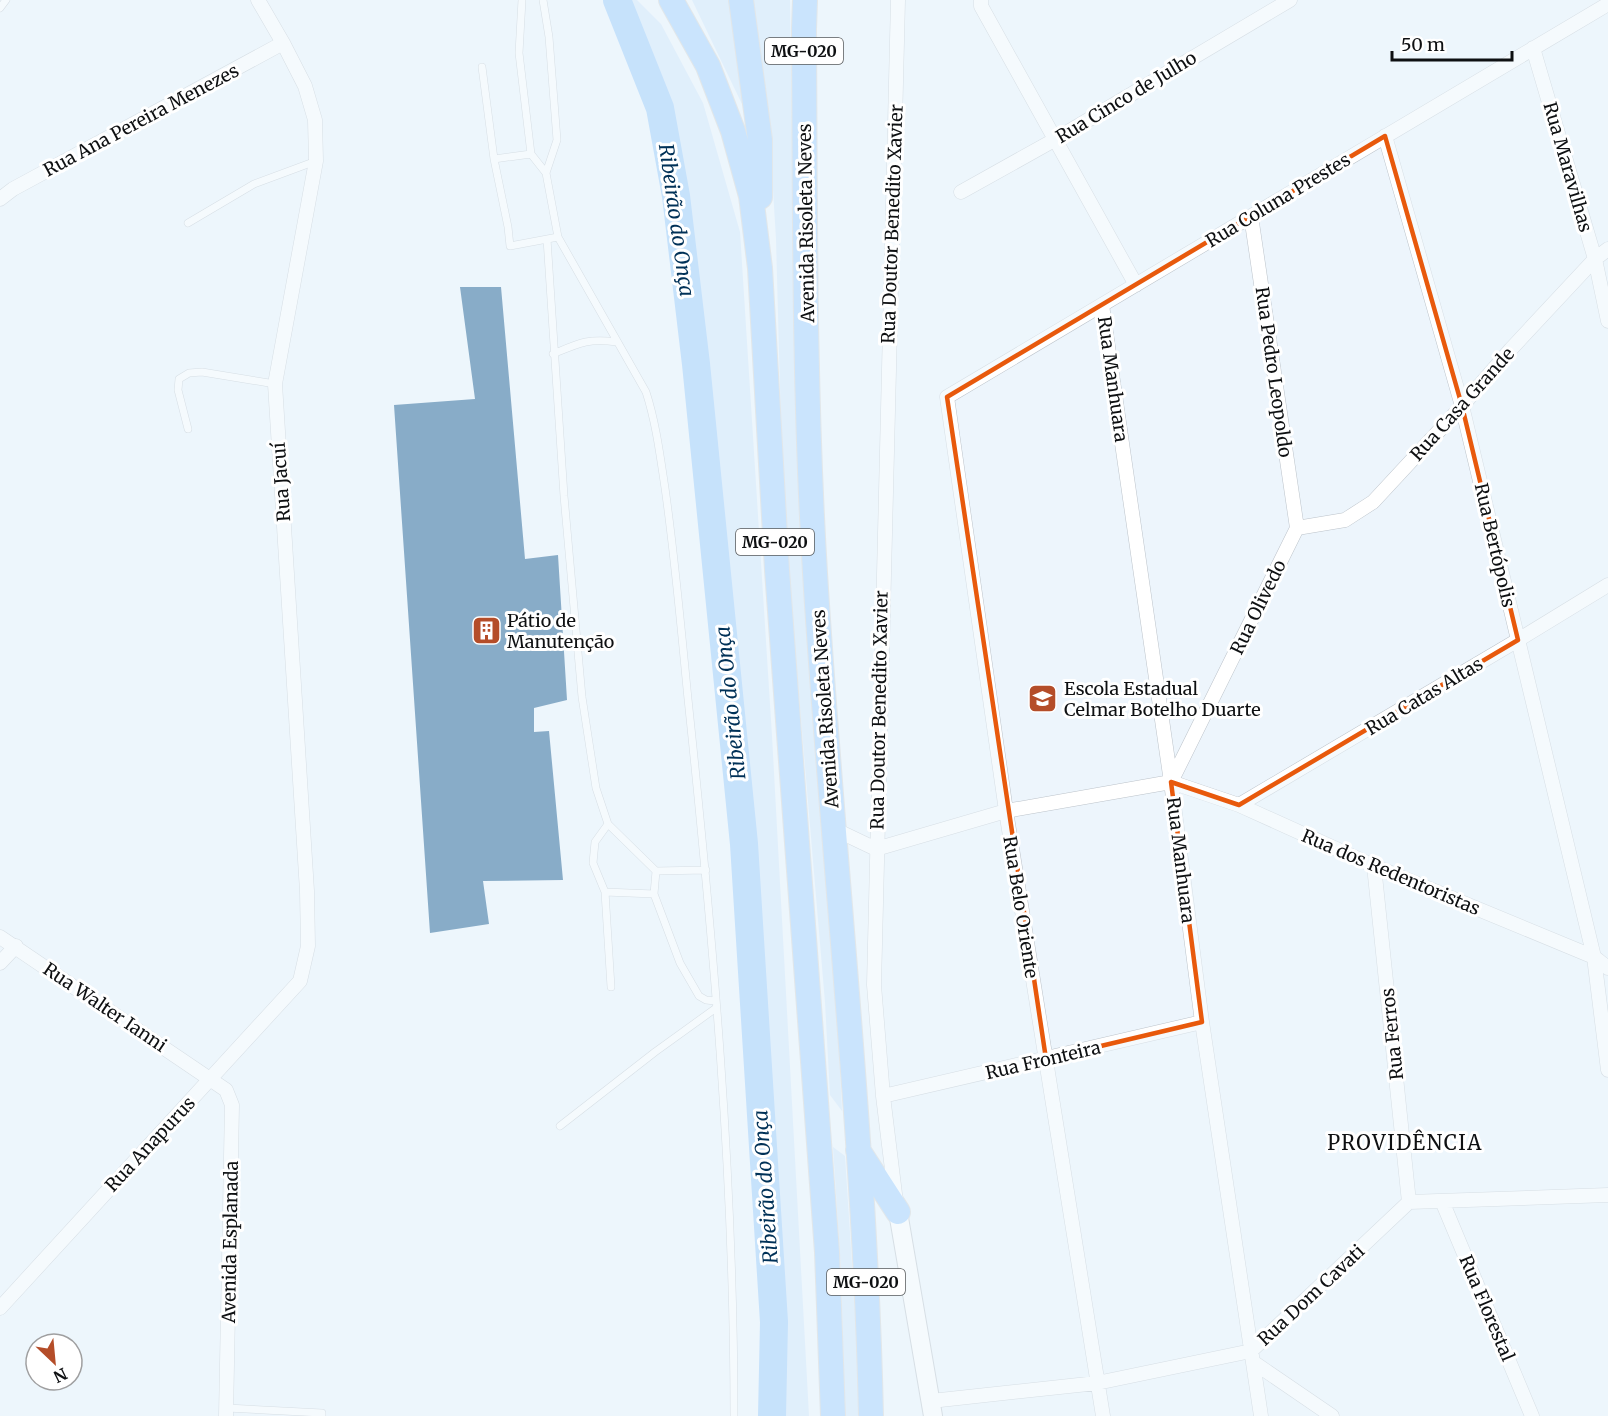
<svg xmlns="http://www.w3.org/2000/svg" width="1608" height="1416" font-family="Merriweather,serif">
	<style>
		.green { fill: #d1e6fb }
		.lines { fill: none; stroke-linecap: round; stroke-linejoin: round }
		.river { stroke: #97c9fb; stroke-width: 28 }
		.building { fill: #0e5389 }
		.service-casing { stroke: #bcc3ca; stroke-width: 8 }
		.minor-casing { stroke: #bcc3ca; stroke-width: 15 }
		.tertiary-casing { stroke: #bcc3ca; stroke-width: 20 }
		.trunk-casing { stroke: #d4d4d4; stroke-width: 26 }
		.service { stroke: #fff; stroke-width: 7 }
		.minor { stroke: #fff; stroke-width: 14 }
		.tertiary { stroke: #fff; stroke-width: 18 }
		.trunk { stroke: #a0cffe; stroke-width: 24 }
		.marked { fill: none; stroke: #e8590c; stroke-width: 4.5; stroke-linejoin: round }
		.labels { text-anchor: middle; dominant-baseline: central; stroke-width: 6; stroke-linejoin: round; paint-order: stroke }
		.shield { fill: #fff; stroke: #565859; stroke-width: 1.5 }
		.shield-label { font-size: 16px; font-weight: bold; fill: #0e1012 }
		.street-label { font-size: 18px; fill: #0e1012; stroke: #fff }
		.poi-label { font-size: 18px; fill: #0e1012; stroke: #fff; text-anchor: start }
		.water-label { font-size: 20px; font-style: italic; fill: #003157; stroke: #fff }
		.neighbourhood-label { font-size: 20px; letter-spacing: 1.5px; fill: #0e1012; stroke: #fff }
	</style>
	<rect width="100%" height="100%" fill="#edf5fc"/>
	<path class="green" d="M 625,0 L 637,0 L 661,24 L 703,103 L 740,232 L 772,736 L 809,1416 L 777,1416 L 778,1349 L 762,1063 L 739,740 L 711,458 L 687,238 L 667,112 Z
		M 692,0 L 731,0 L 753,127 Z
		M 748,0 L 790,0 L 796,420 L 804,596 L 838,1027 L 842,1111 L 830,1095 L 825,1002 L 788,566 L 781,425 L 776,239 L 771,156 Z
		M 833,1147 L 845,1156 L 859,1372 L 860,1416 L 845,1416 L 841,1271 Z"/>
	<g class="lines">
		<path class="river" d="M 617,0 L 660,108 L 676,196 L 696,364 L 744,844 L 774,1322 L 772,1416"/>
	</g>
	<path class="building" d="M 460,287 L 501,287 L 525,559 L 558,555 L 567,700 L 534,708 L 534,732 L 549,731 L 563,880 L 483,881 L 489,924 L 430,933 L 394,405 L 475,399 Z"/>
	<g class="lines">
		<defs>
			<path id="service" d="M 543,0 L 549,37 L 557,140 L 546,173
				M 0,8 L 6,0
				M 482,67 L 494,159 L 531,154 L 519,53 L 522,0
				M 531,154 L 546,173 L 558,237 L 646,392 C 656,423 660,455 665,488 C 675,558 681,628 688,699 C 713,937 734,1176 734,1416
				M 494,159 L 508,227 L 510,246 L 558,237
				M 188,223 L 254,184 L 316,161
				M 547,239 L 564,496 L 582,697 L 596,788 L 608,824 L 656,871 L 706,870
				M 553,354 C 579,343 588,338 617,342
				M 188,429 L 178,390 L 179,379 L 189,373 L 202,372 L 275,384
				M 608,824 L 595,842 L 593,863 L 605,892 L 611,987
				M 656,871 L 654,894 L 680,963 L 699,996 L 706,1000 L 715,1001
				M 605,892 L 654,894
				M 560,1126 L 655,1052 L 716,1008
				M 227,1408 L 322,1413 L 322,1416"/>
			<path id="minor" d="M 981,0 L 981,6 L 1136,285
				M 1533,48 L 1595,259 L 1608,321
				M 1385,136 L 1462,406 L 1594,957 L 1608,1070
				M 961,192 L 1056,139 L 1290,0
				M 0,199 L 13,189 L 283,43
				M 1251,216 L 1297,528
				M 1102,305 L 1171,782 L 1202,1022 L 1261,1416
				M 1297,528 L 1345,520 L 1373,502 L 1462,406 L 1511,349 L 1595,259 L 1608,249
				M 1171,782 L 1297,528
				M 1239,805 L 1518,640 L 1608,585
				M 834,829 L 876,849 L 1006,811 L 1171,782 L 1239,805 L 1374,866 L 1594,957 L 1608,968
				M 1374,866 L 1409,1202
				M 0,937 L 226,1090 L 232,1105 L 226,1416
				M 0,963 L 16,946
				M 883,1096 L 1202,1022
				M 1442,1201 L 1532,1416
				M 896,1202 L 883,1096 L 874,985 L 898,0
				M 0,1308 L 300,981 L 308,946 L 307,891 L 275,384 L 316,161 L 315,120 L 305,86 L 283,43 L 258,0
				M 1253,1362 L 1332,1416
				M 931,1401 L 1097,1383 L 1251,1351 L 1409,1202 L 1608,1195
				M 1103,1416 L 1006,811 L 947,397 L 1608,4"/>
			<path id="tertiary" d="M 898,1212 L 933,1416"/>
			<path id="trunk" d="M 671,0 L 708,66 L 733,131 L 751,196 L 760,268 L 777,570 L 827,1252 L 833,1416
				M 741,0 L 760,140 L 760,197
				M 805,0 L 804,29 C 805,210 804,392 815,573 C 832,854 865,1135 871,1416
				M 858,1150 L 898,1212"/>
		</defs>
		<use href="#service" class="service-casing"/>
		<use href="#minor" class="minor-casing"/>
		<use href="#tertiary" class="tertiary-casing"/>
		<use href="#trunk" class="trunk-casing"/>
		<use href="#service" class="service"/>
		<use href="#minor" class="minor"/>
		<use href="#tertiary" class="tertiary"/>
		<use href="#trunk" class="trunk"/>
	</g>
	<path d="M0 0H1608V1416H0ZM 1385,136 L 1462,406 L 1518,640 L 1239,805 L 1171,782 L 1202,1022 L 1046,1059 L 947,397 Z" fill="#edf5fc" fill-opacity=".55" fill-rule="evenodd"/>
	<path class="marked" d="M 1385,136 L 1462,406 L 1518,640 L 1239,805 L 1171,782 L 1202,1022 L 1046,1059 L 947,397 Z"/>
	<defs>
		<symbol id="building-square" viewBox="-11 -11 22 22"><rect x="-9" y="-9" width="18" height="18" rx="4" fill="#b44d29" stroke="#fff"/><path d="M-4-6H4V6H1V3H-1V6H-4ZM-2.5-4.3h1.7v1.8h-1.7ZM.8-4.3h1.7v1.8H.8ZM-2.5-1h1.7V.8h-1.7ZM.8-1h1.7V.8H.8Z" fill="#fff"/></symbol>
		<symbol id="school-square" viewBox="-11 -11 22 22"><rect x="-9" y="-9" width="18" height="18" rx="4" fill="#b44d29" stroke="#fff"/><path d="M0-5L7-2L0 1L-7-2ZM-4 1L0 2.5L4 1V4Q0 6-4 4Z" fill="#fff"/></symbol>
	</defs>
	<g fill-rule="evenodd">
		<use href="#building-square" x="470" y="614" width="33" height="33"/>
		<use href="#school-square" x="1026" y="682" width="33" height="33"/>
	</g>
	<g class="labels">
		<g class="shield">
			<rect x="765" y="38" width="78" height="26" rx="4.5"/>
			<rect x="736" y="529" width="78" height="26" rx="4.5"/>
			<rect x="827" y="1269" width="78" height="26" rx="4.5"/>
		</g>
		<g class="shield-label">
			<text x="804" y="51">MG-020</text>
			<text x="775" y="542">MG-020</text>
			<text x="866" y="1282">MG-020</text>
		</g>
		<g class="street-label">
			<text transform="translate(1126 97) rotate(-31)">Rua Cinco de Julho</text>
			<text transform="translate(141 120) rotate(-28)">Rua Ana Pereira Menezes</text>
			<text transform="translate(1568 167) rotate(74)">Rua Maravilhas</text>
			<text transform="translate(1278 200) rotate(-31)">Rua Coluna Prestes</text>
			<text transform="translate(806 223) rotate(-91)">Avenida Risoleta Neves</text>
			<text transform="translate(892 224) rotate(-88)">Rua Doutor Benedito Xavier</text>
			<text transform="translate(1274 372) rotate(82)">Rua Pedro Leopoldo</text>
			<text transform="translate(1113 379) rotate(82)">Rua Manhuara</text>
			<text transform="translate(1462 404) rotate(-48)">Rua Casa Grande</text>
			<text transform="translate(281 482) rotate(-94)">Rua Jacuí</text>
			<text transform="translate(1495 545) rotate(77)">Rua Bertópolis</text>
			<text transform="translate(1258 607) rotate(-64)">Rua Olivedo</text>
			<text transform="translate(1424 696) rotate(-31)">Rua Catas Altas</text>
			<text transform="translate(825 709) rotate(-94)">Avenida Risoleta Neves</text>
			<text transform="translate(879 710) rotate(-89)">Rua Doutor Benedito Xavier</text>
			<text transform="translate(1181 860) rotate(83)">Rua Manhuara</text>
			<text transform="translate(1391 872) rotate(23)">Rua dos Redentoristas</text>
			<text transform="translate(1021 907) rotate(81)">Rua Belo Oriente</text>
			<text transform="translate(105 1007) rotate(34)">Rua Walter Ianni</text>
			<text transform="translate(1392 1034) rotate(-96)">Rua Ferros</text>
			<text transform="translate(1043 1060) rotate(-13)">Rua Fronteira</text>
			<text transform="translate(150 1144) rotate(-47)">Rua Anapurus</text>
			<text transform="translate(230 1242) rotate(-89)">Avenida Esplanada</text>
			<text transform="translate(1311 1295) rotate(-43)">Rua Dom Cavati</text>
			<text transform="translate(1487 1308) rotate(67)">Rua Florestal</text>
		</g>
		<g class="poi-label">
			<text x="507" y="620">Pátio de<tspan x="507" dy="21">Manutenção</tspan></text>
			<text x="1064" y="688">Escola Estadual<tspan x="1064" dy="21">Celmar Botelho Duarte</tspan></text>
		</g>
		<g class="water-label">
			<text transform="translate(677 220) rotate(82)">Ribeirão do Onça</text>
			<text transform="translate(730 703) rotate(-96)">Ribeirão do Onça</text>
			<text transform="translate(765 1187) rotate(-94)">Ribeirão do Onça</text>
		</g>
		<g class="neighbourhood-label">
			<text x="1405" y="1142">PROVIDÊNCIA</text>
		</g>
	</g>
	<g transform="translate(54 1362) rotate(154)"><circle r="28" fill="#ffffff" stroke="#9f9fa0" stroke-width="1.5"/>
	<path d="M0-4.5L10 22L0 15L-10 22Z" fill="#b44d29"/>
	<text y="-9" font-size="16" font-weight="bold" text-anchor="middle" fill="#0e1012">N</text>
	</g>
	<path d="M1392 51v9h120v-9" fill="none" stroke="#0e1012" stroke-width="3"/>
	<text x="1401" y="51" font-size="18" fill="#0e1012" stroke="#ffffff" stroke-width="4.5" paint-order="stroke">50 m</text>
</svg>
